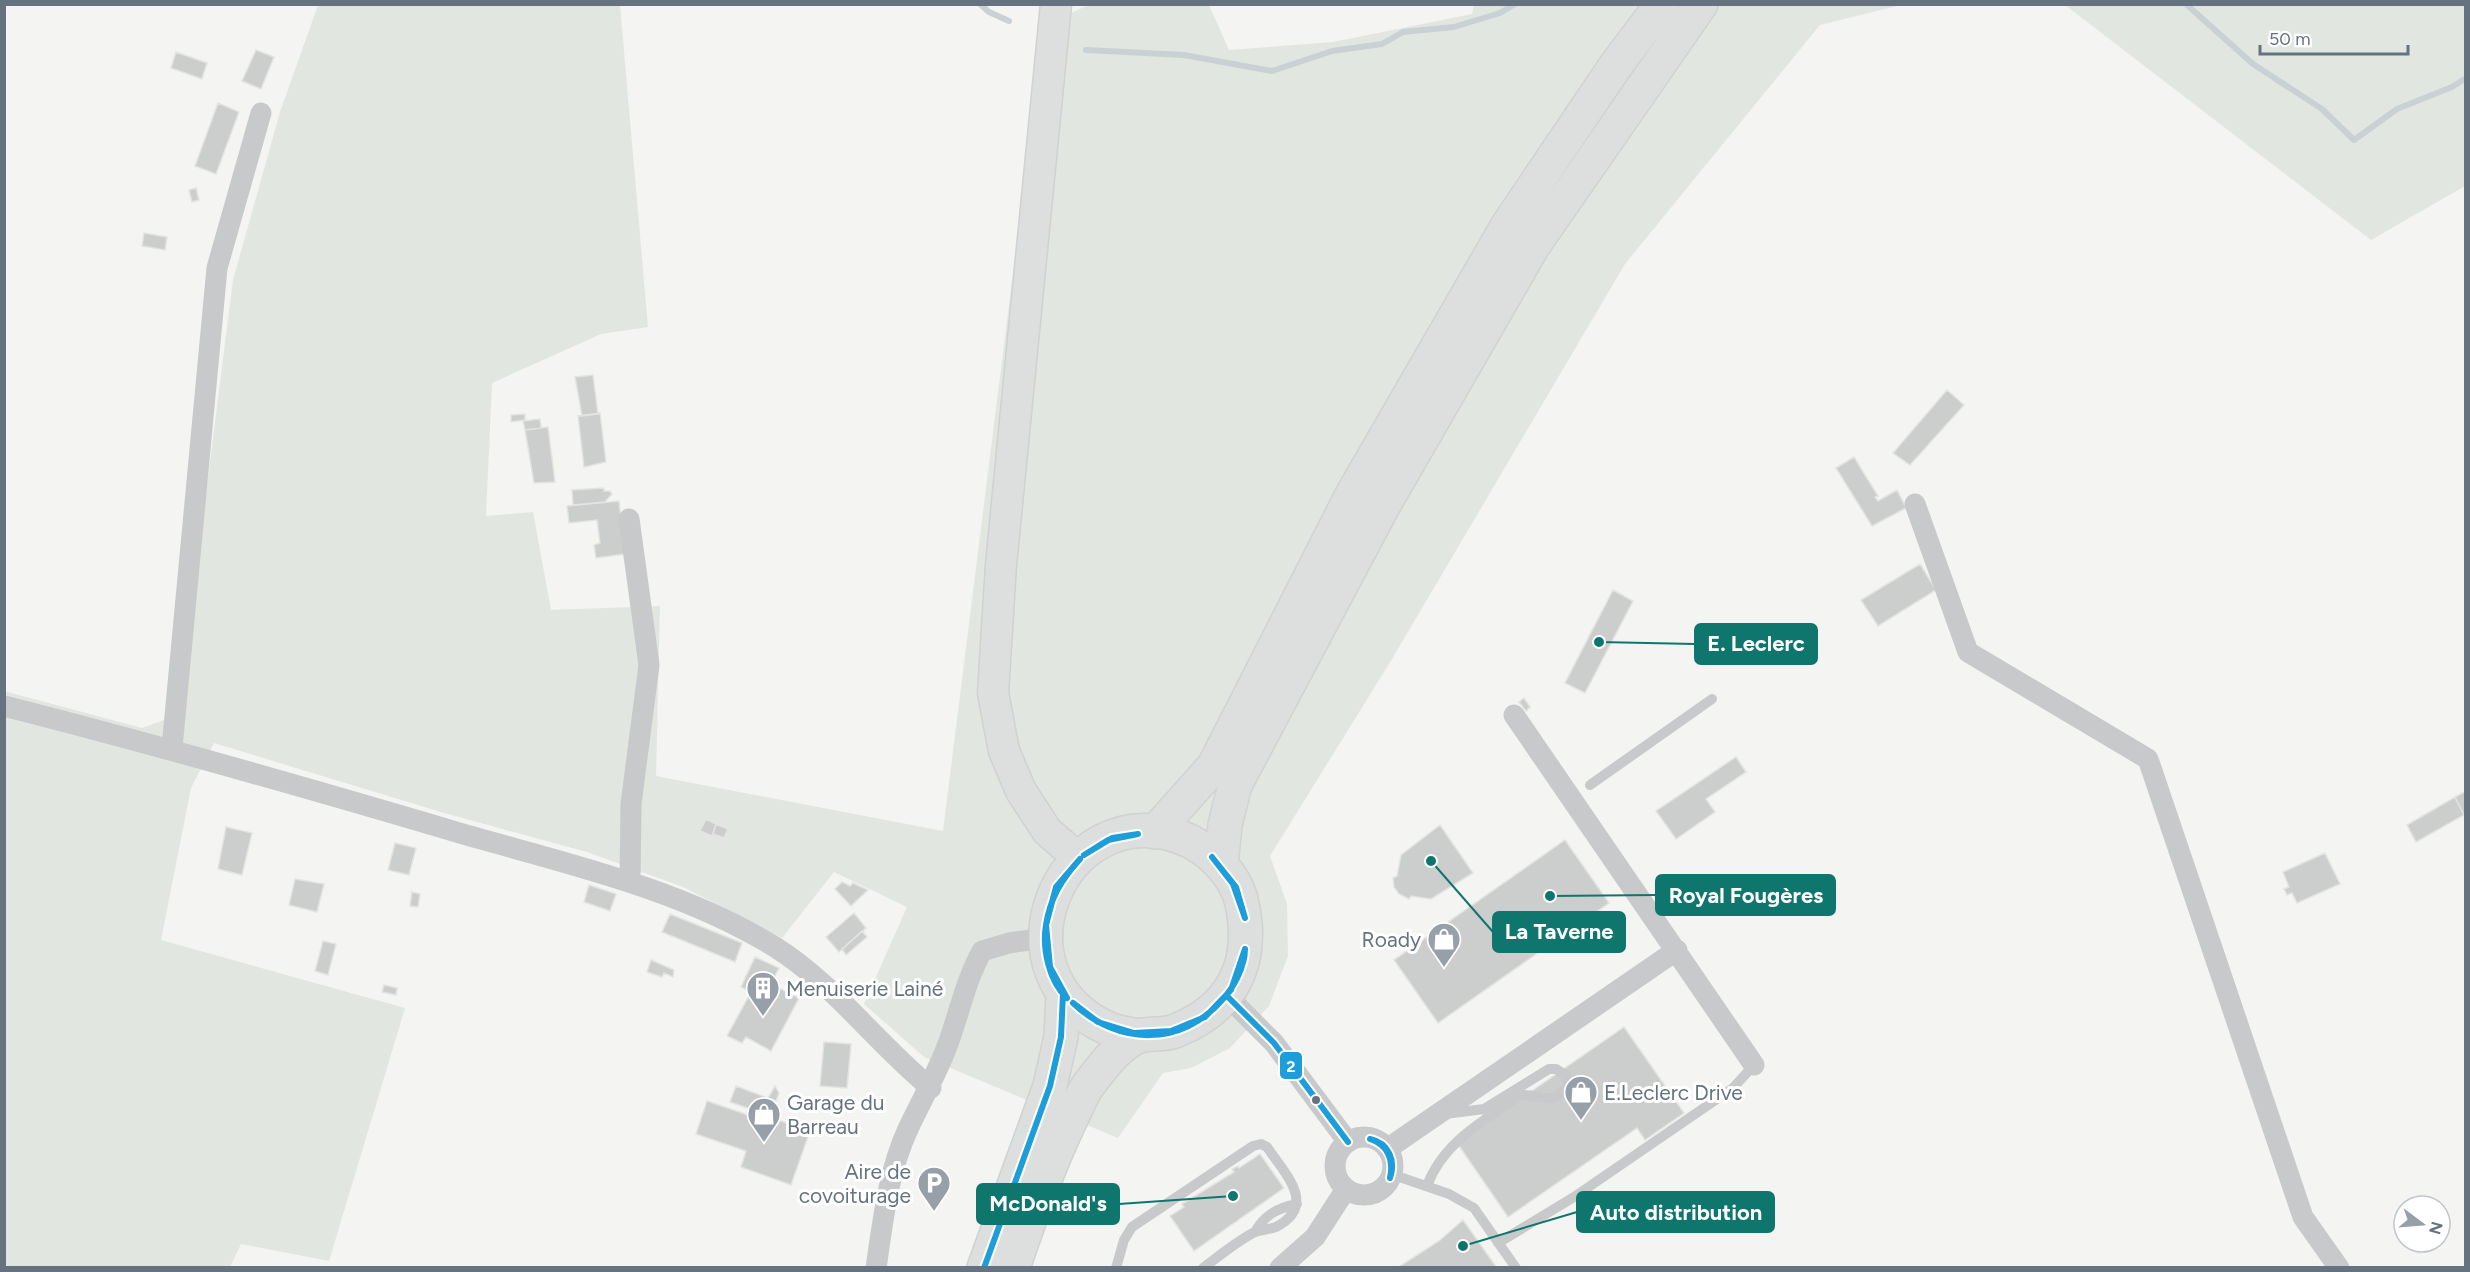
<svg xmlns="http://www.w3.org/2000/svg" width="2470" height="1272" font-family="Figtree,sans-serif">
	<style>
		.green { fill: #e2e6e0 }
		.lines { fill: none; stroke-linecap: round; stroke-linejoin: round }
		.stream { stroke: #cad1d4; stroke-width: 6 }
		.building { fill: #cccdcd; stroke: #e3e3e2; stroke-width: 1.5 }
		.secondary-casing { stroke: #d0d1d2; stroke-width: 33 }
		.primary-casing { stroke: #d1d1d1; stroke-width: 36 }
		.trunk-casing { stroke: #d1d2d2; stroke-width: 36 }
		.service { stroke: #c8c9ca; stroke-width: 10 }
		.minor { stroke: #c8c9ca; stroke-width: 21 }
		.secondary { stroke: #dddede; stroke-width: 30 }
		.primary { stroke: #dddede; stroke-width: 33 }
		.trunk { stroke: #dddede; stroke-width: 33 }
		.bus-1-casing { stroke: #fff; stroke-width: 10 }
		.bus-1 { stroke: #1d9dd9; stroke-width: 6 }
		.bus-dot { fill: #657381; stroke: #fff; stroke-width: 2 }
		.labels { text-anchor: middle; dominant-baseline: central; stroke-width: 6; stroke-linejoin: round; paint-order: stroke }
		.poi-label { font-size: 21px; fill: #657381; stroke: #fff; text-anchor: start }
		.leader { fill: none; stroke: #0f766e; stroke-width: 2 }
		.callout-dot { fill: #0f766e; stroke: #fff; stroke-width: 2 }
		.callout { fill: #0f766e; stroke: #0f766e; stroke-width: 2 }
		.callout-label { font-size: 22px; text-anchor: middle; font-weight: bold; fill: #fff }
		.line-badge { stroke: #fff; stroke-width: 2 }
		.badge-label { font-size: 16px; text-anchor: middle; font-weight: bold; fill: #fff }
	</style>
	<rect width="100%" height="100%" fill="#f4f4f2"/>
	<path class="green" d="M 318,5 L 620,5 L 648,327 L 601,334 L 492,383 L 486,516 L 533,512 L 551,610 L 660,606 L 656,776 L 943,831 L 1044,26 L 1088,5 L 1209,5 L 1229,50 L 1333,42 L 1472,14 L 1474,5 L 1901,5 L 1820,25 L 1625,264 L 1392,659 L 1270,856 L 1287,904 L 1288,956 L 1269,1006 L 1230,1048 L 1191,1068 L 1163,1073 L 1118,1138 L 924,1057 L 864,1004 L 907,907 L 834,872 L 782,938 L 683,887 L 587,852 L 444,813 L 214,743 L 191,788 L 161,940 L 405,1008 L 329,1261 L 241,1244 L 230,1267 L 5,1267 L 4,691 L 142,728 L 178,715 L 233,280 L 280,112 Z
		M 2065,5 L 2465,5 L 2465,186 L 2371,240 Z"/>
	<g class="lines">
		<path class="stream" d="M 980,4 L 989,12 L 1009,21
			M 2186,4 L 2253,64 L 2322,109 L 2354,140 L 2397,109 L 2452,87 L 2466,78
			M 1086,50 L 1184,55 L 1272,71 L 1332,51 L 1382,44 L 1403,32 L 1454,27 L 1500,13 L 1515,4"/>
	</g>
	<path class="building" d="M 256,50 L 274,57 L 261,89 L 242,81 Z
		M 176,52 L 207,63 L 202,79 L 171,68 Z
		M 218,103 L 239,112 L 216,174 L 195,166 Z
		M 196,188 L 199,200 L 192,202 L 189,190 Z
		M 144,233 L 167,237 L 165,250 L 142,246 Z
		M 593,375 L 598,414 L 582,416 L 575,377 Z
		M 1947,390 L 1964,405 L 1910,465 L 1893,453 Z
		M 600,413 L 606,462 L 584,467 L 578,416 Z
		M 525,414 L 525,420 L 511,422 L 511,415 Z
		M 540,419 L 541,428 L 525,430 L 523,421 Z
		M 548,427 L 555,482 L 534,483 L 525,430 Z
		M 1854,457 L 1878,496 L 1875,497 L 1878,501 L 1897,490 L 1906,508 L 1872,526 L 1836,468 Z
		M 604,488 L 604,491 L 610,491 L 612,494 L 605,502 L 573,505 L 572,490 Z
		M 619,501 L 625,554 L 596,558 L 594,545 L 600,543 L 597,520 L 569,523 L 567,506 Z
		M 1920,564 L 1936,590 L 1878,626 L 1861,600 Z
		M 1613,590 L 1633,601 L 1585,693 L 1565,683 Z
		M 1524,698 L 1530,707 L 1526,711 L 1519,702 Z
		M 1736,757 L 1746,772 L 1706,799 L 1715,812 L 1676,839 L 1656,811 Z
		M 2466,791 L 2466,814 L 2464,815 L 2455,797 Z
		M 2455,797 L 2464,815 L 2416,842 L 2407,825 Z
		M 706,819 L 716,824 L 712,836 L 700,831 Z
		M 716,824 L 728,829 L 724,838 L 713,834 Z
		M 1440,825 L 1473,873 L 1431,899 L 1411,896 L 1409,899 L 1399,894 L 1394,887 L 1393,878 L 1397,876 L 1401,855 Z
		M 226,827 L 252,833 L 242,875 L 218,869 Z
		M 1565,840 L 1609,903 L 1438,1023 L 1394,960 Z
		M 395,843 L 416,848 L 409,875 L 388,870 Z
		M 2325,853 L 2340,884 L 2297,903 L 2292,893 L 2287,895 L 2284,889 L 2289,887 L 2283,872 Z
		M 295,879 L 324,884 L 317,912 L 289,905 Z
		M 842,882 L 850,886 L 853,883 L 868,890 L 851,906 L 835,889 Z
		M 589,885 L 616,894 L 610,911 L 584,902 Z
		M 412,892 L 420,894 L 418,907 L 410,906 Z
		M 854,913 L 866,928 L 839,952 L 826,937 Z
		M 670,914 L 742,943 L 735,962 L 662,932 Z
		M 862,931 L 867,937 L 846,955 L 842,949 Z
		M 323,941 L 336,944 L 328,975 L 315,971 Z
		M 755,957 L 779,968 L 771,984 L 799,998 L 771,1051 L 746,1037 L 742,1043 L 727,1036 L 751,992 L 741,987 Z
		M 651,960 L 674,970 L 673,977 L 664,973 L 662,977 L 647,972 Z
		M 384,985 L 397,988 L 396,995 L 382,992 Z
		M 1624,1027 L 1684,1113 L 1645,1140 L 1637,1128 L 1508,1217 L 1457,1143 Z
		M 824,1042 L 851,1044 L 847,1088 L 820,1086 Z
		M 736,1086 L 776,1101 L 770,1116 L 730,1102 Z
		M 775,1086 L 779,1093 L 776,1101 L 768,1098 Z
		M 707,1101 L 754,1117 L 755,1112 L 810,1131 L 791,1185 L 741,1167 L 746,1151 L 696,1134 Z
		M 1260,1154 L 1284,1188 L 1194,1251 L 1170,1216 L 1184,1207 L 1182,1204 L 1234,1172 L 1232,1169 L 1238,1166 L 1239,1168 Z
		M 1463,1220 L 1497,1268 L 1397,1268 L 1439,1241 Z"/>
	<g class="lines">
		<defs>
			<path id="secondary" d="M 1056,4 L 1001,565 L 993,693 L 1004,751 L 1021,791 L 1047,831 L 1078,858"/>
			<path id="primary" d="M 984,1268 L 1050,1086 L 1061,1037 L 1063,993
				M 1013,1268 C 1030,1217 1048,1167 1071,1119 C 1077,1107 1082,1093 1090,1083 C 1103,1066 1119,1044 1139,1036 C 1150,1032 1164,1036 1175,1031 C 1232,1009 1255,963 1242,904 C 1236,874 1208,847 1180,837 C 1060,795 986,975 1109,1029 C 1118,1033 1130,1034 1140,1036"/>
			<path id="trunk" d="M 1155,832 L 1214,766 L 1353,493 L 1508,225 L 1616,65 L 1662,4
				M 1221,865 L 1225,825 L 1235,785 L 1382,508 L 1533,246 L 1701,4"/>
		</defs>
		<use href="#secondary" class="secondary-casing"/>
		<use href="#primary" class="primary-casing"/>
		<use href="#trunk" class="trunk-casing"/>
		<path class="service" d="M 1590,785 L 1712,699
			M 1391,1174 L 1449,1194 L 1474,1208 L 1516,1268
			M 1427,1186 C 1443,1142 1485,1120 1521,1095 C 1542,1094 1553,1108 1568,1085 L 1567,1076 L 1556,1069 L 1549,1069 L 1484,1109 L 1445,1114
			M 1255,1232 C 1264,1215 1278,1208 1297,1204
			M 1498,1243 L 1574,1197 L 1733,1088 L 1754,1065
			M 1116,1268 L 1124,1240 L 1132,1227 L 1253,1146 L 1261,1144 L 1267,1147 C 1285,1174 1318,1205 1276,1227 C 1269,1230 1260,1229 1253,1233 C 1236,1242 1219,1256 1203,1268"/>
		<path class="minor" d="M 1915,504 L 1968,652 L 2148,759 L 2303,1217 L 2339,1268
			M 629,519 L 649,665 L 631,804 L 630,882
			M 4,706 C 158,745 311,789 463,834 C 568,864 681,889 775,947 C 834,984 877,1044 931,1088
			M 1514,715 L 1754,1065
			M 172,748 L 217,268 L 261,113
			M 1227,996 L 1274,1043 L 1348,1142
			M1335 1166a29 29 0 1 1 58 0a29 29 0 1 1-58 0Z
			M 1387,1149 L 1677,950
			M 876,1268 C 883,1221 888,1172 908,1129 C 922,1099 938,1072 949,1041 C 960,1010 966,980 982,951 L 1009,943 L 1044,938
			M 1280,1268 L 1315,1237 L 1346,1189"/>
		<use href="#secondary" class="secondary"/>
		<use href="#primary" class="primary"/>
		<use href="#trunk" class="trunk"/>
		<defs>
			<path id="bus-1" d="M 1084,855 L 1112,838 L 1138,834
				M 1084,855 L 1108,840 L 1138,834
				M 1212,857 L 1236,887 L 1245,918
				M 1212,857 L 1233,884 L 1245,918
				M 1046,925 L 1050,967 L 1067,998
				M 1046,925 C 1042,949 1049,981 1067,998
				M 1046,925 L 1056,887 L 1080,859
				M 1046,925 C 1050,898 1062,879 1080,859
				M 1227,996 L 1274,1043 L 1348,1142
				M 1073,1003 L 1098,1022 L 1134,1033 L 1171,1031 L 1205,1017 L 1231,990 L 1245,949
				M 1073,1003 C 1118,1046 1182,1047 1223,999 C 1234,987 1245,966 1245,949
				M 1370,1139 C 1389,1143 1396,1161 1390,1178
				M 1370,1139 C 1388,1145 1394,1160 1390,1178
				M 984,1268 L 1050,1086 L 1061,1037 L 1063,993"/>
		</defs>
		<use href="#bus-1" class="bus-1-casing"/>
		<use href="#bus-1" class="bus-1"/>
	</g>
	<defs>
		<symbol id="shop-pin" viewBox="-11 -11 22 30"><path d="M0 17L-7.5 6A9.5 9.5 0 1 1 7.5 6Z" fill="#97a0a9" stroke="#fff"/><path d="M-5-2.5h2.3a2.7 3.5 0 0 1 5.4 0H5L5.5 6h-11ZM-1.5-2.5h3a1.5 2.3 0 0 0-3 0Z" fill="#fff"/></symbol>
		<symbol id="building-pin" viewBox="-11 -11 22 30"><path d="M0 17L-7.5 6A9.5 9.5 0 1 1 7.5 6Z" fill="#97a0a9" stroke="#fff"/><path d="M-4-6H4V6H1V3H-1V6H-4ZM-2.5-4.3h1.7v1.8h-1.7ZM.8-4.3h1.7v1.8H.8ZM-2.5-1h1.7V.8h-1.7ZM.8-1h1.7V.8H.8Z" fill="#fff"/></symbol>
		<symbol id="parking-pin" viewBox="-11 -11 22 30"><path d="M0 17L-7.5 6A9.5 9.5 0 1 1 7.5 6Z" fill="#97a0a9" stroke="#fff"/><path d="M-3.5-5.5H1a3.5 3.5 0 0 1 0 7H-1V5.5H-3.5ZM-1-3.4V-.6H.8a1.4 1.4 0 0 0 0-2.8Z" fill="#fff"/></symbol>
	</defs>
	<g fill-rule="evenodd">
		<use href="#shop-pin" x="1425" y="920" width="38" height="52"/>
		<use href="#building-pin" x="744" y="969" width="38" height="52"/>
		<use href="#shop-pin" x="1562" y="1073" width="38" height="52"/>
		<use href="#shop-pin" x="745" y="1095" width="38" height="52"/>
		<use href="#parking-pin" x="915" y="1164" width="38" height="52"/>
	</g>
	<circle class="bus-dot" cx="1316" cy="1100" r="5"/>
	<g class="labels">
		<g class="poi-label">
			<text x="1421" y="939" text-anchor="end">Roady</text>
			<text x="786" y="988">Menuiserie Lainé</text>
			<text x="1604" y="1092">E.Leclerc Drive</text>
			<text x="787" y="1102">Garage du<tspan x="787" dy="24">Barreau</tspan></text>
			<text x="911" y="1171" text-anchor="end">Aire de<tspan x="911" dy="24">covoiturage</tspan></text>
		</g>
	</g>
	<path class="leader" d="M1599 642L1695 644M1550 896L1656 895M1431 861L1493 932M1233 1196L1119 1204M1463 1246L1577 1212"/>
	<g class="callout-dot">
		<circle cx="1599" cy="642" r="6"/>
		<circle cx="1550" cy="896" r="6"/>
		<circle cx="1431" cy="861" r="6"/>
		<circle cx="1233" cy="1196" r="6"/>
		<circle cx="1463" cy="1246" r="6"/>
	</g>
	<g class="callout">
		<rect x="1695" y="624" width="122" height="40" rx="6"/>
		<rect x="1656" y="875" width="179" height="40" rx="6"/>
		<rect x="1493" y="912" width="132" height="40" rx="6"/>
		<rect x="977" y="1184" width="142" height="40" rx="6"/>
		<rect x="1577" y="1192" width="197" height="40" rx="6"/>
	</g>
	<g class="callout-label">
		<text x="1756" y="651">E. Leclerc</text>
		<text x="1746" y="903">Royal Fougères</text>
		<text x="1559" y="939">La Taverne</text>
		<text x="1048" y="1211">McDonald's</text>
		<text x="1676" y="1220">Auto distribution</text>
	</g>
	<rect class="line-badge" x="1279" y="1051" width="24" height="29" rx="6" fill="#1d9dd9"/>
	<g class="badge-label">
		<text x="1291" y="1072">2</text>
	</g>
	<rect width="2470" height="1272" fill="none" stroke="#657381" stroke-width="12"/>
	<g transform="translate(2422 1224) rotate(106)"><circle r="28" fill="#ffffff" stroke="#c1c7cd" stroke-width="1.5"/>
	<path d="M0-4.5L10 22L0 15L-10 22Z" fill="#97a0a9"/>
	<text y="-9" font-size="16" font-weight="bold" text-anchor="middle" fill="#657381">N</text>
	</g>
	<path d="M2260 45v9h148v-9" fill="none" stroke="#657381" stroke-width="3"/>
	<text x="2269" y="45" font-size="18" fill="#657381" stroke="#ffffff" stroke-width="4.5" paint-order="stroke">50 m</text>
</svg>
